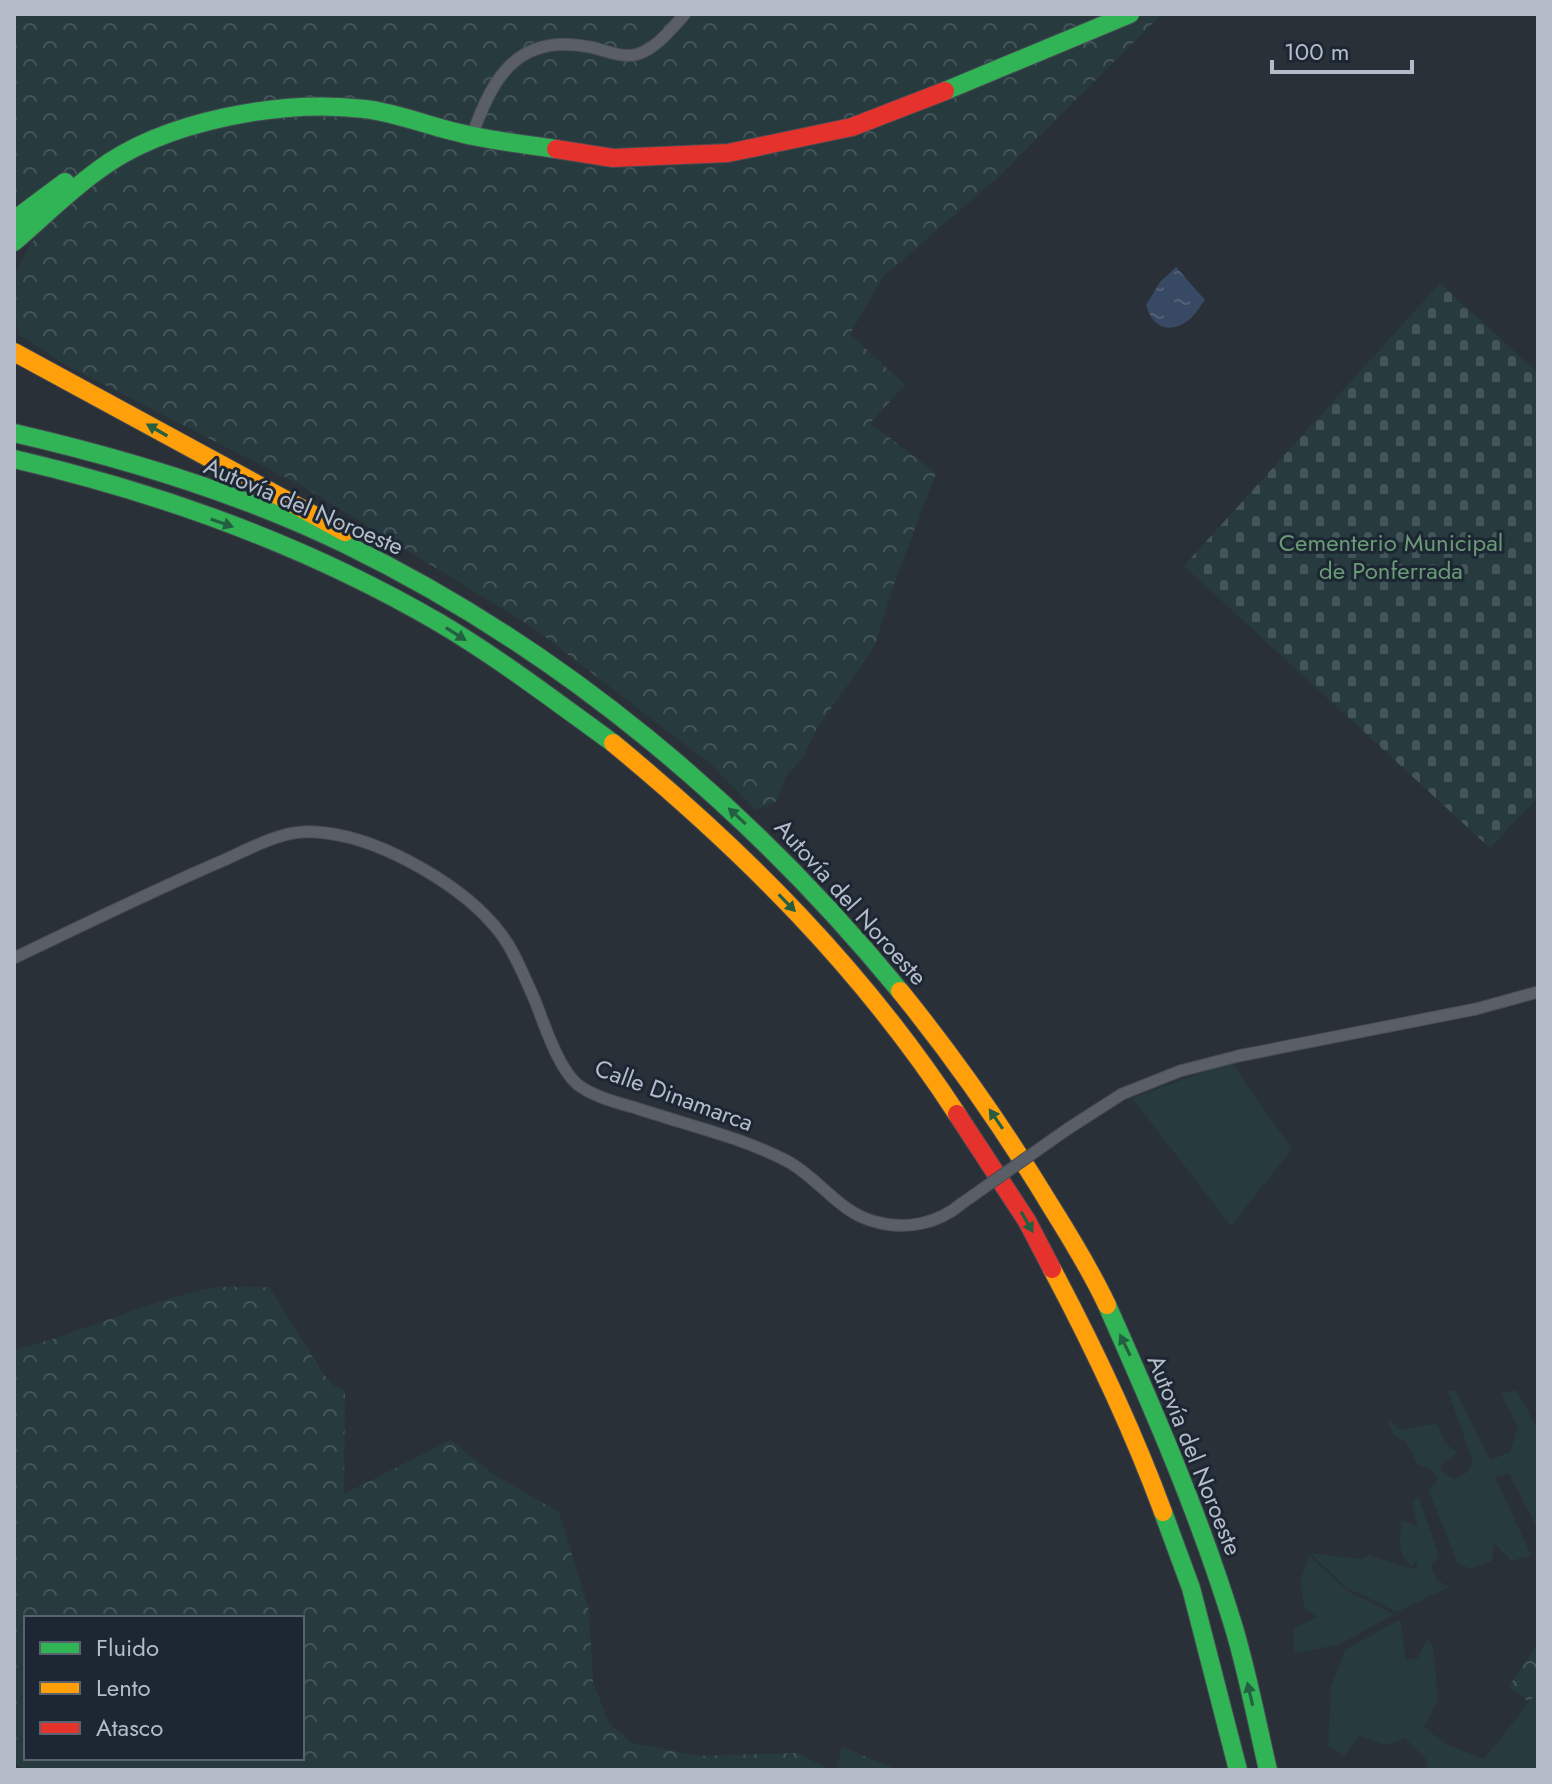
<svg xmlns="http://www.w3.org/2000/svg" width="1552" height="1784" font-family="Jost,sans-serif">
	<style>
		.grass { fill: #273a3e }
		.forest { fill: url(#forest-crowns); fill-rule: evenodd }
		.cemetery { fill: url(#cemetery-stones) }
		.water { fill: url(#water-ripples) }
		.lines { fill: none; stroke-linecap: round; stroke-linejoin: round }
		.street-casing { stroke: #484c53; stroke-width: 13 }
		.fast-casing { stroke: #474c53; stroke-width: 20 }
		.slow-casing { stroke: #474c53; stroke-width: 20 }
		.jam-casing { stroke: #474c53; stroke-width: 20 }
		.street { stroke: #5a5e66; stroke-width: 11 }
		.fast { stroke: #30b455; stroke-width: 18 }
		.slow { stroke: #ff9f0a; stroke-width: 18 }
		.jam { stroke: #e5322d; stroke-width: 18 }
		.street-bridge-casing { stroke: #484c53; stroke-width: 13; stroke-linecap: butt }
		.street-bridge { stroke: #5a5e66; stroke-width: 11 }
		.oneway { fill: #255f41 }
		.labels { text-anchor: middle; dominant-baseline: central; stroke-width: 6; stroke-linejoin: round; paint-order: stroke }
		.street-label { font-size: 24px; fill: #b4bcc9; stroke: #1d2633 }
		.park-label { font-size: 24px; fill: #6b9a76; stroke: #1d2633 }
	</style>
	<defs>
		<pattern id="forest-crowns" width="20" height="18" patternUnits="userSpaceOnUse" patternTransform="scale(2)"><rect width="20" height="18" fill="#273a3e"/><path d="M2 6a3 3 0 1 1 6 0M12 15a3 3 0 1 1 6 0" fill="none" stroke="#445559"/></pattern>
		<pattern id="cemetery-stones" width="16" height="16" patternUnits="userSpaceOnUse" patternTransform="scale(2)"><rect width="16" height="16" fill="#273a3e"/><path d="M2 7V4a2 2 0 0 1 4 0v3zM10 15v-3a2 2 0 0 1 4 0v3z" fill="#445559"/></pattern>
		<pattern id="water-ripples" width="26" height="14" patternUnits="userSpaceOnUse" patternTransform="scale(2)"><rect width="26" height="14" fill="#384963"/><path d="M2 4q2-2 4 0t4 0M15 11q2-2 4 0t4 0" fill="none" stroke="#526178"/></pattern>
	</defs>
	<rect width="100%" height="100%" fill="#2a3038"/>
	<path class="grass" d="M 1231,1062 L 1292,1149 L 1231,1226 L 1132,1098 Z
		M 1455,1390 L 1490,1460 L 1510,1452 L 1518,1427 L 1501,1393 L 1516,1390 L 1538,1429 L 1538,1530 L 1509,1473 L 1495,1477 L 1531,1555 L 1512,1561 L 1495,1544 L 1492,1561 L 1471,1569 L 1458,1564 L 1428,1490 L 1438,1480 L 1430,1468 L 1418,1465 L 1406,1442 L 1394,1435 L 1386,1417 L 1400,1430 L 1437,1423 L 1445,1443 L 1458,1453 L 1441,1464 L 1441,1470 L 1454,1479 L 1465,1474 L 1473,1462 L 1448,1391 Z
		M 1418,1496 L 1439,1556 L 1431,1565 L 1436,1579 L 1449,1587 L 1397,1612 L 1345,1587 L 1310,1553 L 1361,1559 L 1368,1555 L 1418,1570 L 1415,1560 L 1412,1567 C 1396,1554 1400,1539 1402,1520 L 1418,1527 L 1412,1502 Z
		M 1309,1555 L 1347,1591 L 1394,1614 L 1340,1644 L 1294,1654 L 1294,1628 L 1317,1617 L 1305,1609 L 1300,1582 Z
		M 1400,1619 L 1406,1660 L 1418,1658 L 1427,1639 L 1433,1646 L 1438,1699 L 1424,1727 L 1446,1744 L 1484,1759 L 1538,1691 L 1538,1770 L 1427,1770 L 1426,1759 L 1405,1738 L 1385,1745 L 1359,1736 L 1344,1756 L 1328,1745 L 1331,1687 L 1345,1650 Z"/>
	<path class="forest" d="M 14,14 L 1162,14 L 996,179 L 883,277 L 850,334 L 905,385 L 870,423 L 936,473 L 893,587 L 874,648 L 817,728 L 803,757 L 785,778 L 777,801 L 755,810 L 713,766 L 532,627 L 304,487 L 64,364 L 19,335 C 9,281 11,270 44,226 L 21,201 L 14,206 Z
		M 269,1287 L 322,1372 L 333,1385 L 345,1390 L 344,1494 L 451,1440 L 493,1474 L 559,1512 L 589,1611 L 593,1682 L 609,1723 L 632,1743 L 698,1756 L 798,1753 L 831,1770 L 27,1770 L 14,1764 L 14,1350 C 80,1334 141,1303 207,1289 C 226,1285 249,1288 269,1287 ZM 26,1618 L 302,1618 L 302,1758 L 26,1758 Z
		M 1538,1644 L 1538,1691 L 1529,1702 L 1509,1686 Z
		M 842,1747 L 898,1770 L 836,1770 Z"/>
	<path class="cemetery" d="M 1440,283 L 1538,373 L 1538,797 L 1490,848 L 1184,566 Z"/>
	<path class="water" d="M 1176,267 L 1205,300 C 1200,306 1195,315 1189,320 C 1169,335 1152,327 1146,305 L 1160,282 Z"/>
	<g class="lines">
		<defs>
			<path id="street" d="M 472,136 C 493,75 519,33 590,47 C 605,50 623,59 638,54 C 657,48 672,28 685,14
				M 14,958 C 83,925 152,891 222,861 C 247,850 275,834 302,832 C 309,831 318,832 326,833 C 384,840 466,887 501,934 C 515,952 524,977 534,998 C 544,1023 557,1066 577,1084 C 593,1097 619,1103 639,1109 C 687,1125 741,1137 787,1161 C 819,1178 839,1213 876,1222 C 905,1230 938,1224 961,1204
				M 1069,1128 L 1122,1094 L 1180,1071 L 1238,1056 L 1476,1009 L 1538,992"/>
			<path id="fast" d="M 945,91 L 1130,14
				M 14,220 L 65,182
				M 14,242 C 42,218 68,192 97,171 C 164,120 284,99 365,109 C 397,113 429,126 460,133 C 491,141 524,144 556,149
				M 14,433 C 127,459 240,493 345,544 C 561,649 748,806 900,991
				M 14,459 C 161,493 307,546 438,622 C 499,658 555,701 613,743
				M 1107,1305 C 1154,1411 1200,1516 1234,1628 C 1248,1675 1257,1723 1268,1770
				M 1163,1512 L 1191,1588 L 1238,1770"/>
			<path id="slow" d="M 14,352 L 345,532
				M 613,743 C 745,852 863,970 957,1114
				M 900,991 C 956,1060 1006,1132 1052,1208 C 1072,1240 1091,1271 1107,1305
				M 1052,1269 C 1094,1348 1132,1428 1163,1512"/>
			<path id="jam" d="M 556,149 L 613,158 L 728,153 L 852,127 L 945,91
				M 957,1114 L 1027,1221 L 1052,1269"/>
		</defs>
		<use href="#street" class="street-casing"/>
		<use href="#fast" class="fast-casing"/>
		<use href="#slow" class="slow-casing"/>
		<use href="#jam" class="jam-casing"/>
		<use href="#street" class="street"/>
		<use href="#fast" class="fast"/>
		<use href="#slow" class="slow"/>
		<use href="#jam" class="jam"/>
		<defs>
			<path id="street-bridge" d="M 961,1204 L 1069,1128"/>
		</defs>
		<use href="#street-bridge" class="street-bridge-casing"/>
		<use href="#street-bridge" class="street-bridge"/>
	</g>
	<defs><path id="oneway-solid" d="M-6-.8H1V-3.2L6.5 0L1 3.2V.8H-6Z" transform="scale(2)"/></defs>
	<g class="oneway">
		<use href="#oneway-solid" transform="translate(157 430) rotate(-150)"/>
		<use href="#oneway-solid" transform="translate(222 523) rotate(19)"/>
		<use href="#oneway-solid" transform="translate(456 634) rotate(32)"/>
		<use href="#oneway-solid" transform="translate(737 816) rotate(-137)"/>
		<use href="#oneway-solid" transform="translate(787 903) rotate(46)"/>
		<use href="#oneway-solid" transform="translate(996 1119) rotate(-124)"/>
		<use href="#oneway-solid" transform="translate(1027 1222) rotate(60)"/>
		<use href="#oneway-solid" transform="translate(1125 1345) rotate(-116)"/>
		<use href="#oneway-solid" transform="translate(1250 1694) rotate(-103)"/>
	</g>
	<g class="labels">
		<g class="street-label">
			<text transform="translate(304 506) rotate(23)">Autovía del Noroeste</text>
			<text transform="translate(851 902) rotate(48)">Autovía del Noroeste</text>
			<text transform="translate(674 1095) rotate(20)">Calle Dinamarca</text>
			<text transform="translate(1195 1455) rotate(68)">Autovía del Noroeste</text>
		</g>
		<g class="park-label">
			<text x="1391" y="542">Cementerio Municipal<tspan x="1391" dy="28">de Ponferrada</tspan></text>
		</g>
	</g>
	<rect width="1552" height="1784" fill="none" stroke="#b4bcc9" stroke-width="32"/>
	<rect x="24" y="1616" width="280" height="144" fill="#1d2633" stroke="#59626f" stroke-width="2"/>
	<rect x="40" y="1642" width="40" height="12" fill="#30b455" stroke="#59626f" stroke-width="2"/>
	<text x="96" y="1656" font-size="24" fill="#b4bcc9">Fluido</text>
	<rect x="40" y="1682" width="40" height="12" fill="#ff9f0a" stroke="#59626f" stroke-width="2"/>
	<text x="96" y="1696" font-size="24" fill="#b4bcc9">Lento</text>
	<rect x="40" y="1722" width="40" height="12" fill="#e5322d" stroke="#59626f" stroke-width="2"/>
	<text x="96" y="1736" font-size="24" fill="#b4bcc9">Atasco</text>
	<path d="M1272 60v12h140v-12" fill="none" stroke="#b4bcc9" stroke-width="4"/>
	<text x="1284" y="60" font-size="24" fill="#b4bcc9" stroke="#1d2633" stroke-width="6" paint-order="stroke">100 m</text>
</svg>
